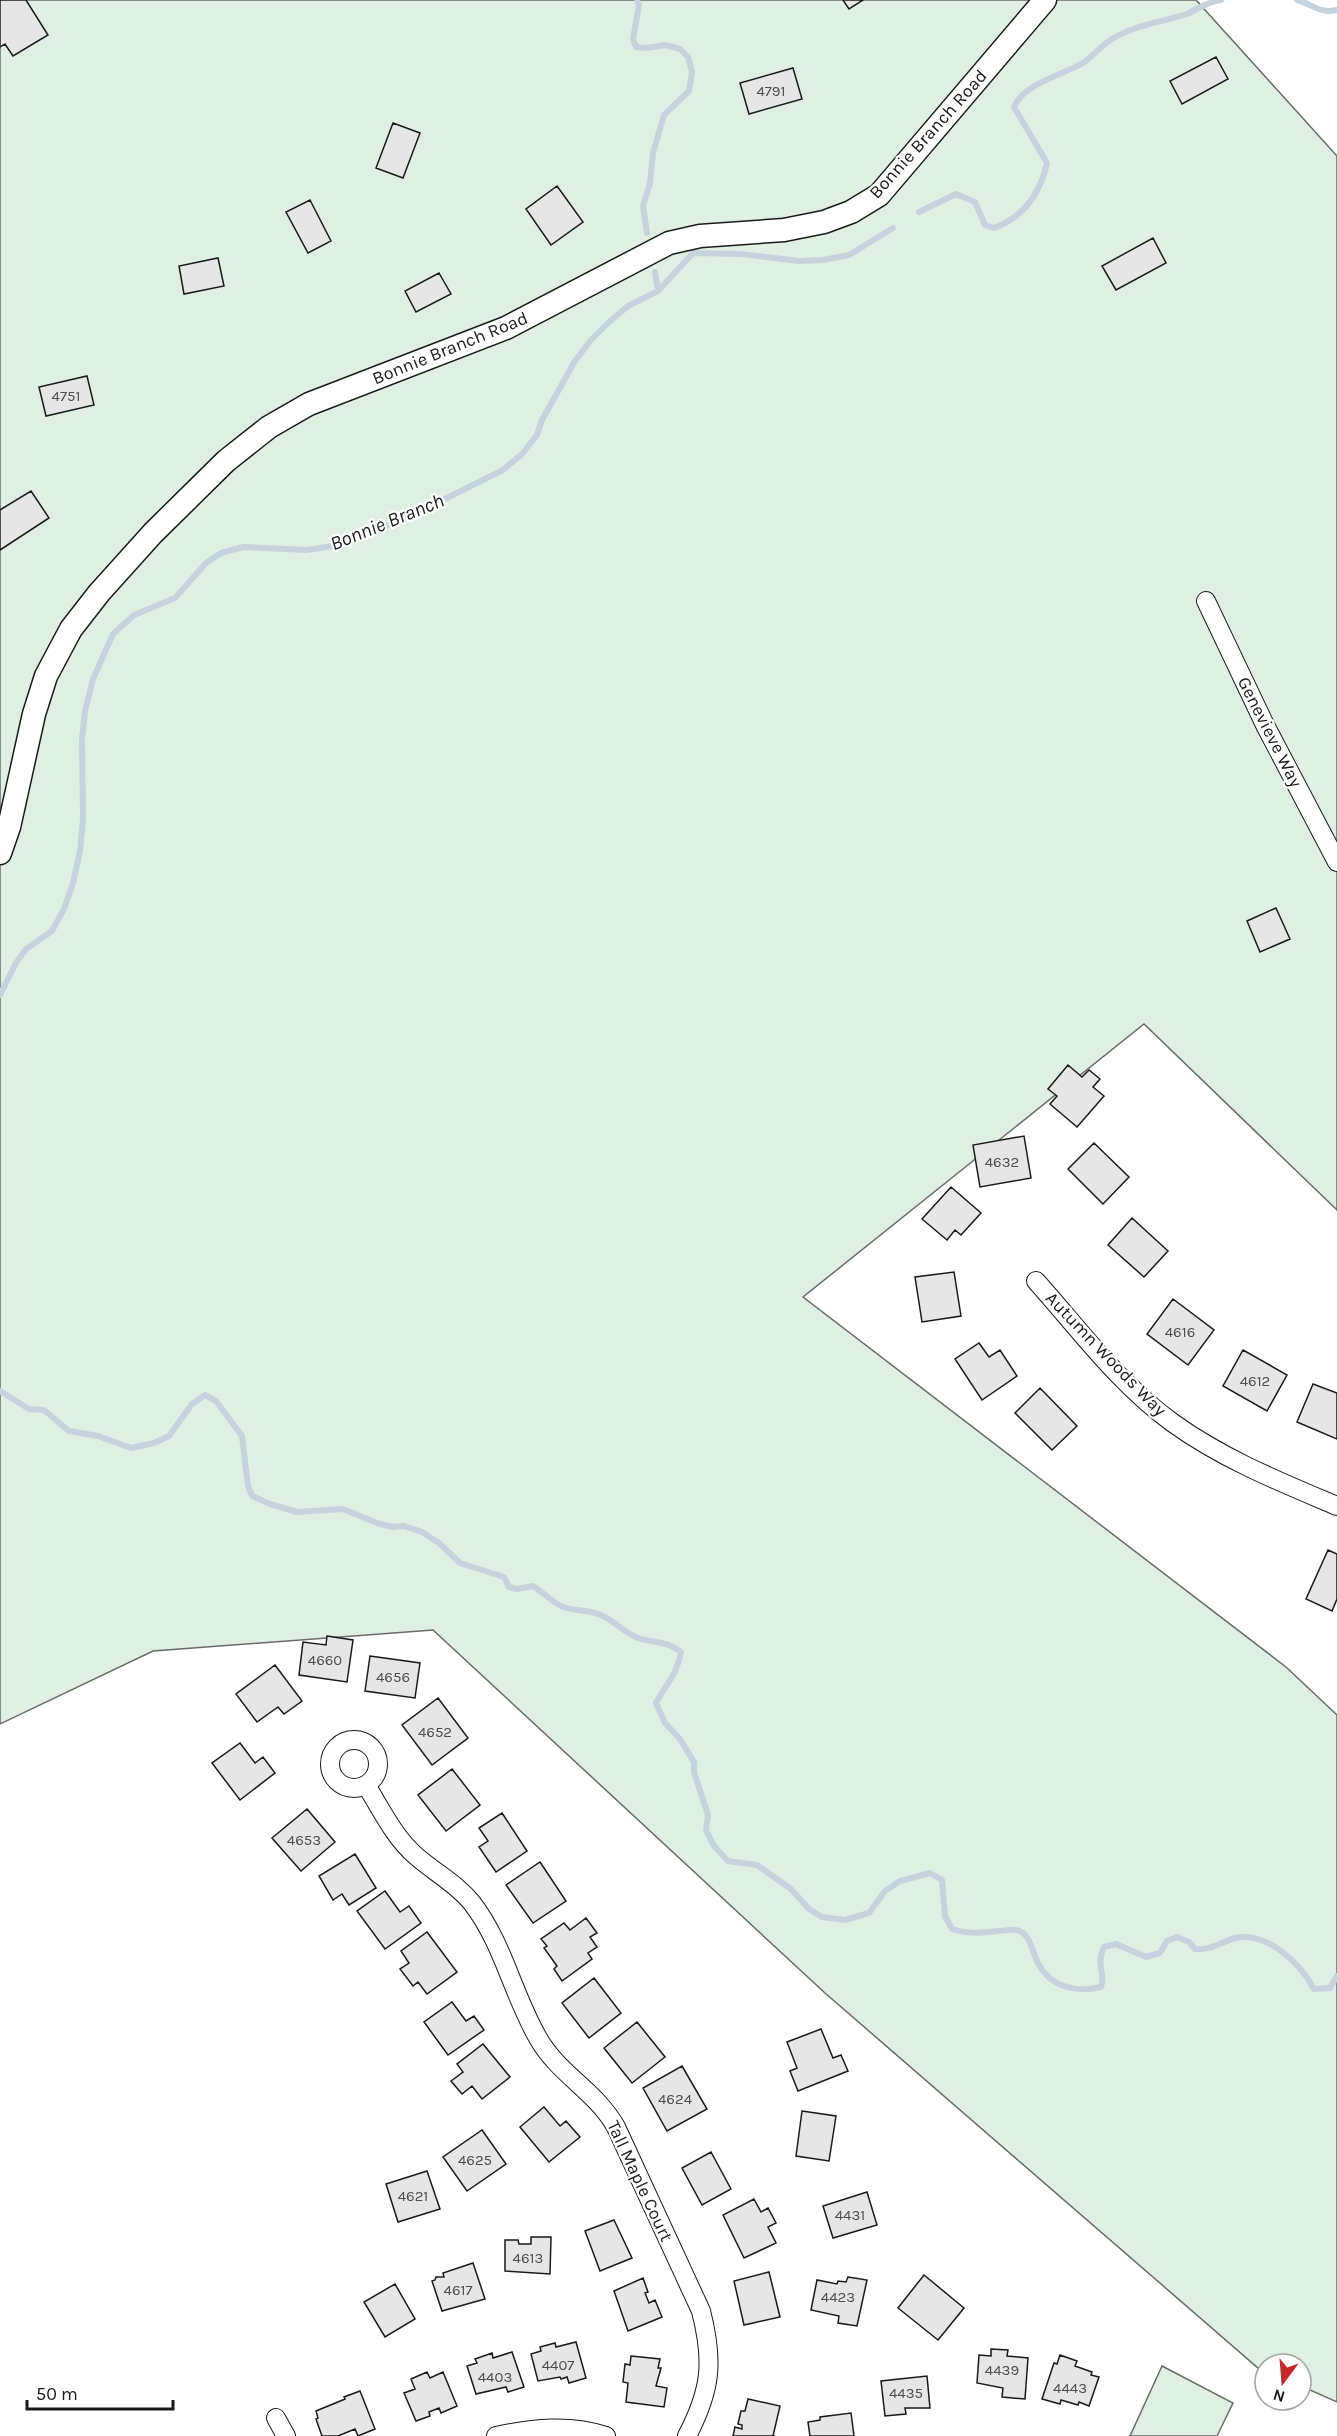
<svg xmlns="http://www.w3.org/2000/svg" width="1337" height="2436" font-family="Karla,sans-serif">
	<style>
		.green { fill: #e0efe3; stroke: #6a6a6a; stroke-width: 1.5 }
		.lines { fill: none; stroke-linecap: round; stroke-linejoin: round }
		.stream { stroke: #c6d2dc; stroke-width: 6 }
		.building { fill: #e6e6e6; stroke: #1a1a1a; stroke-width: 1.5 }
		.minor-casing { stroke: #1a1a1a; stroke-width: 20 }
		.tertiary-casing { stroke: #1a1a1a; stroke-width: 25 }
		.minor { stroke: #fff; stroke-width: 18 }
		.tertiary { stroke: #fff; stroke-width: 22 }
		.labels { text-anchor: middle; dominant-baseline: central; stroke-width: 4.5; stroke-linejoin: round; paint-order: stroke }
		.number-label { font-size: 15px; fill: #4d4d4d }
		.street-label { font-size: 18px; fill: #1a1a1a; stroke: #fff }
		.water-label { font-size: 20px; font-style: italic; fill: #1a1a1a; stroke: #fff }
	</style>
	<rect width="100%" height="100%" fill="#fff"/>
	<path class="green" d="M 0,0 L 1196,0 L 1337,156 L 1337,1210 L 1144,1024 L 803,1297 L 1286,1667 L 1337,1715 L 1337,2402 L 1301,2386 L 1301,2364 L 1265,2364 L 1265,2371 L 1258,2368 L 825,1993 L 433,1630 L 153,1651 L 0,1724 Z
		M 1162,2366 L 1233,2403 L 1217,2436 L 1130,2436 Z"/>
	<g class="lines">
		<path class="stream" d="M 637,0 L 639,5 L 633,39 L 636,47 L 647,48 L 666,45 L 680,49 L 688,57 L 692,72 L 689,91 L 664,115 L 653,153 L 650,183 L 643,206 L 647,233
			M 1297,0 C 1312,4 1320,14 1337,10
			M 919,212 L 956,194 L 975,202 L 985,225 L 994,228 C 1024,217 1040,194 1047,163 L 1014,107 C 1023,84 1062,75 1083,63 C 1093,56 1101,46 1112,39 C 1134,25 1162,22 1187,14 C 1198,9 1209,1 1221,0
			M 655,272 L 658,291
			M 0,995 L 16,963 L 26,949 L 52,931 L 64,909 L 73,883 L 80,851 L 83,819 L 82,739 L 85,711 L 93,679 L 113,634 L 134,615 L 175,598 L 206,563 L 221,553 L 243,547 L 307,550 L 333,546 L 409,517 L 503,470 L 522,454 L 537,435 L 542,420 L 575,361 L 591,340 L 609,322 L 628,306 L 658,291 L 693,253 L 741,254 L 799,261 L 823,260 L 849,255 L 893,228
			M 0,1391 L 29,1409 L 44,1410 L 69,1431 L 98,1436 L 131,1448 L 154,1443 L 169,1436 L 192,1404 L 205,1395 L 216,1401 L 242,1436 L 248,1486 L 252,1496 L 270,1504 L 297,1512 L 343,1509 L 377,1523 L 393,1527 L 404,1526 L 422,1532 L 439,1543 L 460,1563 L 504,1577 L 509,1587 L 517,1589 L 533,1586 C 543,1592 553,1603 563,1607 C 577,1612 590,1609 603,1616 C 616,1622 624,1633 638,1638 C 653,1643 668,1641 681,1652 C 677,1675 666,1684 656,1703 L 665,1723 L 680,1739 L 694,1762 L 694,1772 L 708,1815 L 706,1830 L 714,1846 L 728,1861 L 757,1865 L 791,1889 L 809,1909 L 822,1917 L 845,1920 L 869,1913 L 885,1891 L 900,1881 L 930,1873 L 942,1880 L 945,1916 L 952,1929 C 967,1934 981,1933 997,1931 C 1003,1931 1011,1929 1016,1930 C 1031,1933 1032,1952 1038,1963 C 1050,1987 1076,1993 1101,1987 C 1106,1973 1095,1965 1104,1947 L 1116,1944 L 1146,1957 L 1160,1953 L 1167,1941 L 1177,1937 L 1189,1942 L 1195,1949 C 1210,1951 1221,1942 1235,1938 C 1267,1931 1300,1963 1314,1989 L 1330,1988 L 1337,1976"/>
	</g>
	<path class="building" d="M 0,0 L 26,0 L 48,35 L 13,56 L 5,44 L 0,47 Z
		M 843,0 L 863,0 L 849,9 Z
		M 1216,57 L 1228,79 L 1182,104 L 1170,81 Z
		M 793,68 L 802,99 L 749,114 L 740,83 Z
		M 393,123 L 420,133 L 403,178 L 376,168 Z
		M 557,186 L 583,222 L 551,245 L 526,209 Z
		M 310,200 L 331,241 L 308,253 L 286,212 Z
		M 1153,238 L 1166,263 L 1116,290 L 1102,266 Z
		M 218,258 L 224,286 L 184,294 L 179,266 Z
		M 439,273 L 451,294 L 416,312 L 405,291 Z
		M 87,376 L 94,405 L 46,416 L 39,387 Z
		M 31,491 L 49,518 L 0,550 L 0,510 Z
		M 1276,908 L 1290,939 L 1260,952 L 1247,921 Z
		M 1068,1065 L 1082,1077 L 1089,1070 L 1100,1079 L 1093,1087 L 1104,1096 L 1077,1127 L 1050,1104 L 1057,1096 L 1048,1089 Z
		M 1024,1136 L 1031,1178 L 980,1187 L 973,1145 Z
		M 1094,1143 L 1129,1177 L 1103,1204 L 1068,1169 Z
		M 951,1187 L 981,1213 L 961,1235 L 955,1230 L 947,1240 L 922,1219 Z
		M 1132,1218 L 1168,1251 L 1144,1277 L 1108,1245 Z
		M 954,1272 L 961,1316 L 922,1322 L 915,1277 Z
		M 1173,1299 L 1214,1330 L 1188,1365 L 1147,1334 Z
		M 979,1343 L 989,1357 L 1000,1350 L 1017,1376 L 982,1400 L 955,1359 Z
		M 1243,1350 L 1287,1375 L 1267,1411 L 1223,1386 Z
		M 1313,1384 L 1337,1393 L 1337,1439 L 1297,1422 Z
		M 1040,1388 L 1077,1426 L 1052,1450 L 1015,1413 Z
		M 1328,1550 L 1337,1554 L 1337,1599 L 1332,1611 L 1306,1599 Z
		M 327,1636 L 353,1640 L 347,1682 L 299,1675 L 303,1642 L 326,1645 Z
		M 370,1656 L 420,1663 L 415,1698 L 365,1691 Z
		M 275,1665 L 302,1701 L 284,1714 L 278,1707 L 257,1722 L 236,1694 Z
		M 438,1698 L 468,1738 L 432,1765 L 402,1725 Z
		M 240,1743 L 255,1763 L 263,1757 L 275,1773 L 240,1800 L 212,1763 Z
		M 452,1769 L 480,1805 L 446,1831 L 418,1795 Z
		M 307,1809 L 335,1842 L 301,1871 L 272,1838 Z
		M 502,1813 L 527,1851 L 496,1872 L 479,1847 L 488,1841 L 479,1828 Z
		M 355,1854 L 376,1888 L 349,1905 L 342,1894 L 333,1900 L 319,1876 Z
		M 540,1862 L 566,1901 L 533,1923 L 506,1885 Z
		M 385,1891 L 400,1912 L 409,1906 L 421,1923 L 385,1949 L 357,1911 Z
		M 586,1918 L 597,1933 L 590,1937 L 597,1947 L 588,1953 L 592,1959 L 562,1981 L 554,1969 L 557,1966 L 544,1948 L 547,1946 L 541,1939 L 564,1923 L 570,1930 Z
		M 427,1932 L 457,1972 L 427,1994 L 418,1982 L 413,1986 L 400,1969 L 409,1963 L 401,1951 Z
		M 594,1978 L 621,2013 L 589,2038 L 562,2003 Z
		M 452,2002 L 466,2021 L 474,2016 L 484,2030 L 448,2055 L 424,2022 Z
		M 637,2022 L 665,2057 L 632,2083 L 604,2048 Z
		M 821,2029 L 833,2058 L 841,2055 L 848,2071 L 798,2091 L 790,2071 L 797,2068 L 787,2042 Z
		M 483,2044 L 510,2077 L 482,2099 L 472,2086 L 462,2094 L 451,2081 L 463,2072 L 457,2064 Z
		M 682,2066 L 707,2109 L 667,2131 L 643,2088 Z
		M 544,2107 L 560,2126 L 566,2121 L 580,2137 L 549,2162 L 520,2127 Z
		M 802,2111 L 836,2116 L 829,2161 L 796,2156 Z
		M 482,2130 L 506,2164 L 467,2191 L 443,2157 Z
		M 711,2152 L 731,2189 L 702,2205 L 682,2168 Z
		M 427,2171 L 440,2209 L 398,2222 L 386,2184 Z
		M 867,2192 L 877,2225 L 833,2238 L 823,2206 Z
		M 754,2199 L 761,2212 L 768,2208 L 776,2223 L 768,2227 L 776,2243 L 744,2258 L 723,2215 Z
		M 614,2220 L 632,2258 L 600,2271 L 585,2231 Z
		M 531,2237 L 551,2237 L 550,2274 L 505,2271 L 505,2240 L 518,2240 L 519,2244 L 531,2244 Z
		M 473,2263 L 485,2299 L 442,2311 L 432,2281 L 435,2280 L 436,2277 L 444,2277 L 443,2273 Z
		M 769,2272 L 780,2317 L 744,2325 L 734,2281 Z
		M 924,2275 L 964,2308 L 938,2340 L 898,2308 Z
		M 848,2277 L 867,2280 L 857,2326 L 838,2323 L 839,2316 L 811,2310 L 817,2280 L 837,2284 L 838,2281 L 846,2282 Z
		M 643,2278 L 648,2292 L 645,2293 L 649,2303 L 655,2300 L 662,2317 L 628,2331 L 614,2291 Z
		M 395,2284 L 415,2319 L 385,2337 L 364,2302 Z
		M 576,2342 L 586,2378 L 569,2383 L 567,2377 L 561,2379 L 560,2377 L 538,2381 L 531,2354 L 541,2351 L 540,2347 L 555,2343 L 556,2347 Z
		M 991,2349 L 1008,2350 L 1007,2356 L 1028,2358 L 1025,2399 L 1002,2397 L 1003,2388 L 977,2383 L 979,2355 L 991,2356 Z
		M 512,2352 L 524,2387 L 508,2392 L 506,2387 L 476,2394 L 467,2366 L 477,2363 L 475,2359 L 492,2353 L 493,2358 Z
		M 1060,2355 L 1077,2361 L 1075,2366 L 1092,2372 L 1091,2375 L 1099,2377 L 1089,2406 L 1079,2402 L 1078,2405 L 1061,2400 L 1060,2404 L 1042,2399 L 1054,2363 L 1057,2364 Z
		M 631,2356 L 660,2359 L 658,2368 L 661,2368 L 656,2386 L 667,2388 L 664,2407 L 626,2402 L 628,2383 L 623,2382 L 625,2364 L 630,2365 Z
		M 427,2372 L 430,2378 L 443,2372 L 457,2406 L 441,2413 L 439,2408 L 429,2412 L 430,2416 L 416,2421 L 404,2393 L 415,2389 L 411,2379 Z
		M 927,2376 L 930,2408 L 905,2408 L 906,2414 L 885,2416 L 881,2381 Z
		M 360,2391 L 375,2429 L 358,2436 L 355,2429 L 338,2436 L 322,2436 L 316,2419 L 318,2418 L 316,2411 L 345,2399 L 344,2397 Z
		M 748,2399 L 780,2406 L 773,2436 L 775,2436 L 733,2436 L 735,2427 L 742,2429 L 742,2425 L 738,2424 L 741,2411 L 745,2411 Z
		M 851,2413 L 854,2436 L 810,2436 L 808,2422 L 820,2420 L 820,2417 Z"/>
	<g class="lines">
		<defs>
			<path id="minor" d="M 1206,601 L 1265,725 L 1337,862
				M 1036,1281 C 1079,1329 1120,1385 1173,1423 C 1223,1459 1280,1482 1337,1506
				M330 1764a24 24 0 1 1 48 0a24 24 0 1 1-48 0Z
				M 366,1785 C 381,1809 394,1837 416,1856 C 434,1872 457,1884 472,1903 C 503,1943 513,1995 538,2038 C 559,2075 595,2090 616,2127 L 701,2311 C 714,2362 711,2390 687,2436
				M 276,2418 L 286,2436
				M 496,2436 C 533,2428 570,2424 606,2436"/>
			<path id="tertiary" d="M 0,853 L 9,827 L 34,714 L 46,676 L 71,629 L 99,593 L 153,533 L 226,461 L 269,427 L 309,404 L 506,328 L 669,243 L 700,236 L 784,230 L 824,222 L 851,212 L 879,195 L 1045,0"/>
		</defs>
		<use href="#minor" class="minor-casing"/>
		<use href="#tertiary" class="tertiary-casing"/>
		<use href="#minor" class="minor"/>
		<use href="#tertiary" class="tertiary"/>
	</g>
	<g class="labels">
		<g class="number-label">
			<text x="771" y="91">4791</text>
			<text x="66" y="396">4751</text>
			<text x="1002" y="1162">4632</text>
			<text x="1180" y="1332">4616</text>
			<text x="1255" y="1381">4612</text>
			<text x="325" y="1660">4660</text>
			<text x="393" y="1677">4656</text>
			<text x="435" y="1732">4652</text>
			<text x="304" y="1840">4653</text>
			<text x="675" y="2099">4624</text>
			<text x="475" y="2160">4625</text>
			<text x="413" y="2196">4621</text>
			<text x="850" y="2215">4431</text>
			<text x="528" y="2258">4613</text>
			<text x="458" y="2290">4617</text>
			<text x="838" y="2297">4423</text>
			<text x="558" y="2365">4407</text>
			<text x="1002" y="2370">4439</text>
			<text x="495" y="2377">4403</text>
			<text x="1070" y="2388">4443</text>
			<text x="906" y="2393">4435</text>
		</g>
		<g class="street-label">
			<text transform="translate(928 134) rotate(-48)">Bonnie Branch Road</text>
			<text transform="translate(450 348) rotate(-22)">Bonnie Branch Road</text>
			<text transform="translate(1270 732) rotate(63)">Genevieve Way</text>
			<text transform="translate(1106 1354) rotate(46)">Autumn Woods Way</text>
			<text transform="translate(640 2181) rotate(65)">Tall Maple Court</text>
		</g>
		<g class="water-label">
			<text transform="translate(387 522) rotate(-22)">Bonnie Branch</text>
		</g>
	</g>
	<g transform="translate(1283 2382) rotate(196)"><circle r="28" fill="#ffffff" stroke="#a3a3a3" stroke-width="1.5"/>
	<path d="M0-4.5L10 22L0 15L-10 22Z" fill="#c62828"/>
	<text y="-9" font-size="16" font-weight="bold" text-anchor="middle" fill="#1a1a1a">N</text>
	</g>
	<path d="M27 2400v9h146v-9" fill="none" stroke="#1a1a1a" stroke-width="3"/>
	<text x="36" y="2400" font-size="18" fill="#1a1a1a" stroke="#ffffff" stroke-width="4.5" paint-order="stroke">50 m</text>
</svg>
